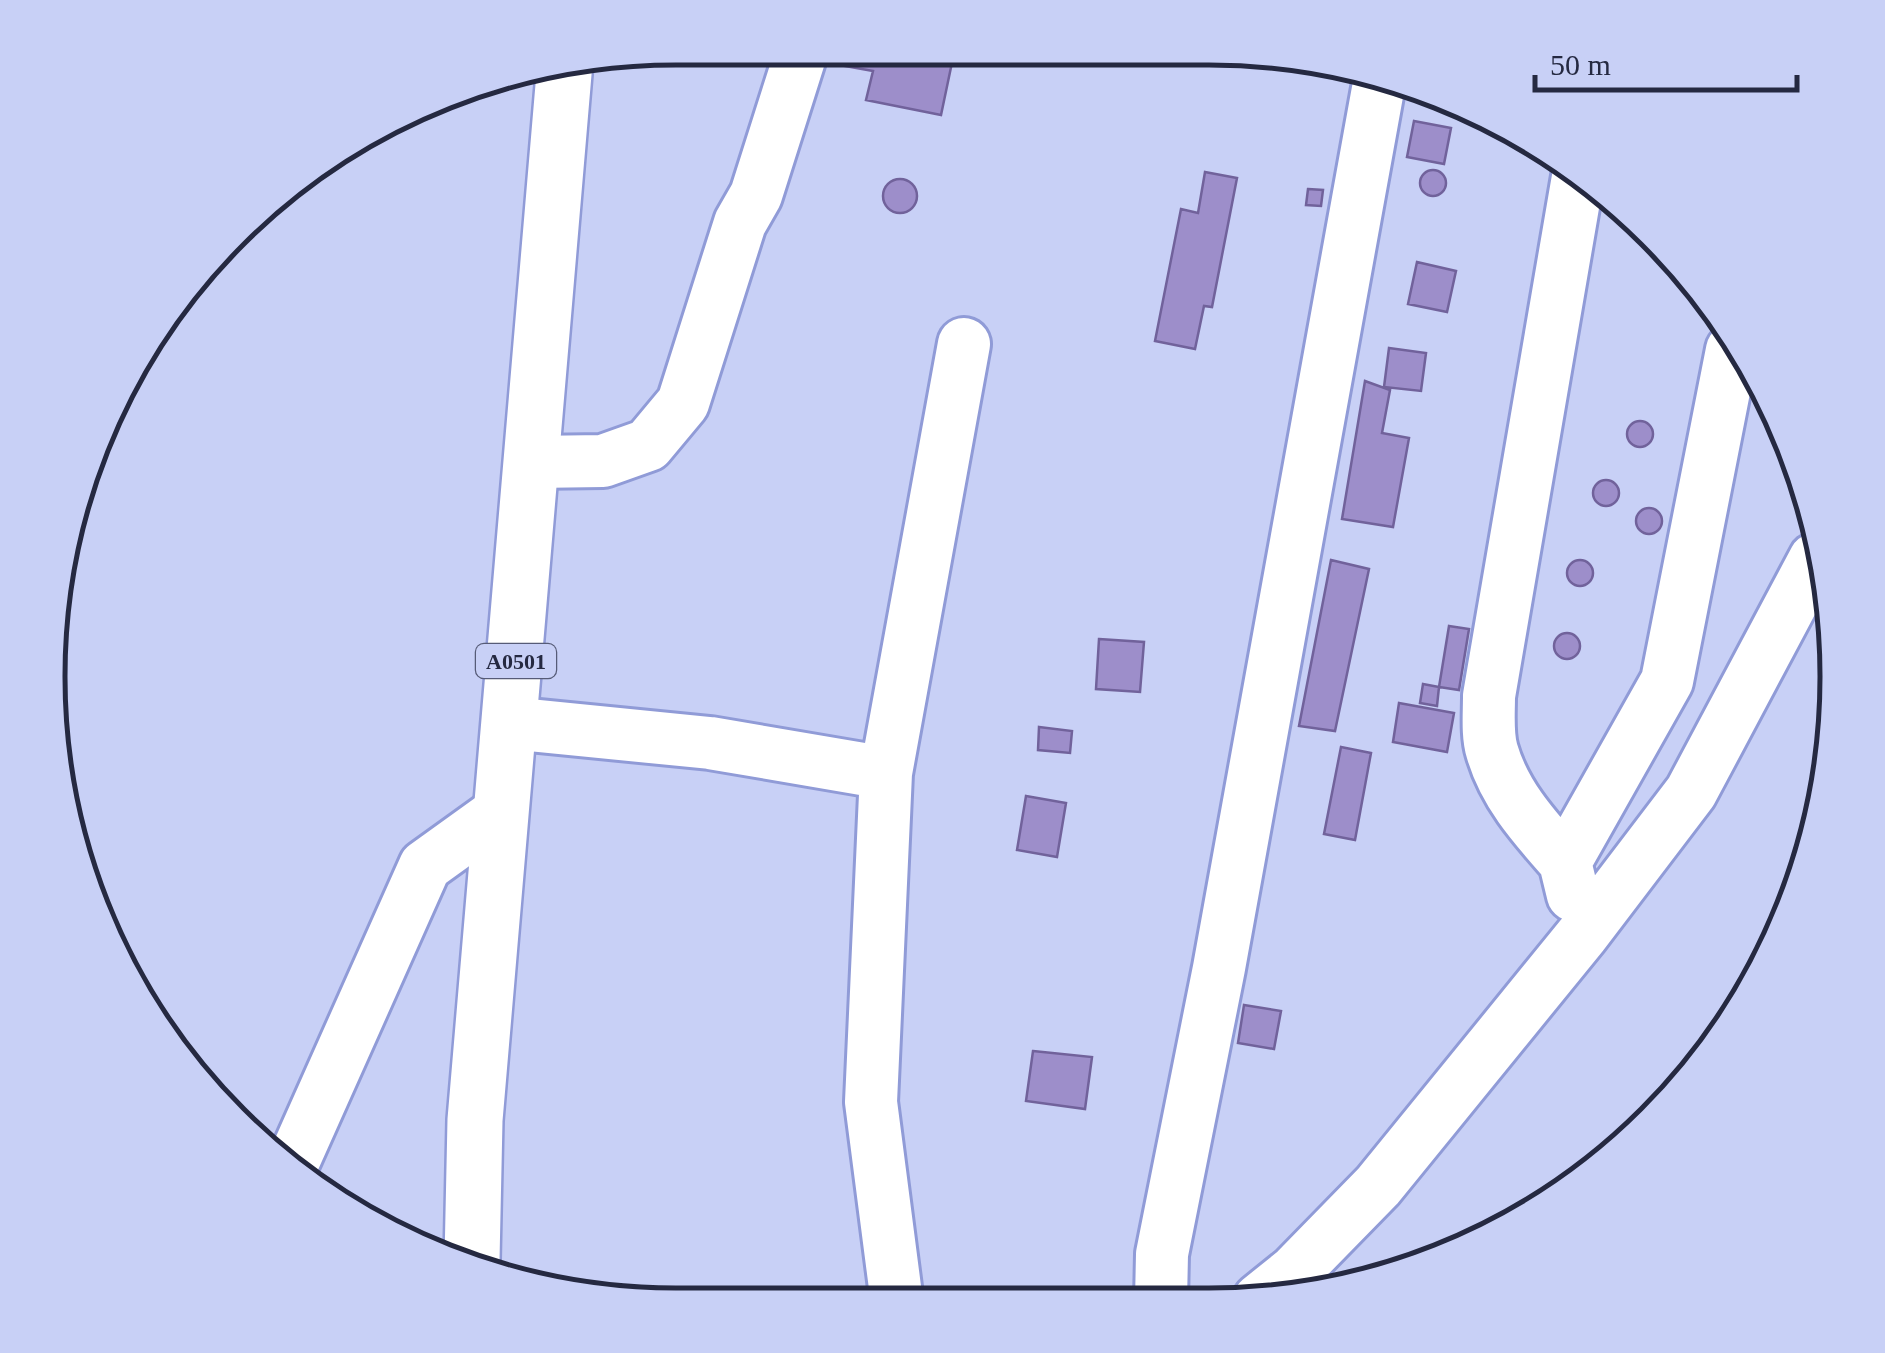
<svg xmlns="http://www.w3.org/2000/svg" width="1885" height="1353" font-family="'Times New Roman',serif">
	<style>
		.building { fill: #9d8eca; stroke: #71629b; stroke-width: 2.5 }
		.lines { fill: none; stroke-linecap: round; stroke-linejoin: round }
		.minor-casing { stroke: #909bd7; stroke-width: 58 }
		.highway-casing { stroke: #909bd7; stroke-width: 60 }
		.minor { stroke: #fff; stroke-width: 52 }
		.highway { stroke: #fff; stroke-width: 55 }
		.labels { text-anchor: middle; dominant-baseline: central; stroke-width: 8; stroke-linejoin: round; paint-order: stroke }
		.shield { fill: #c8d0f6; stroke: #565b77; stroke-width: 2.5 }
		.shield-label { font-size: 22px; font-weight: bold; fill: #252941 }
		.rim { fill: none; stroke: #252941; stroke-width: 5 }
	</style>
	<rect width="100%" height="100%" fill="#c8d0f6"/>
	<path class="building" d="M 848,51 L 954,53 L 941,115 L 866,100 L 873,71 L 845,66 Z
		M 1414,121 L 1451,128 L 1444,164 L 1407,157 Z
		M1420 183a13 13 0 1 1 26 0a13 13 0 1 1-26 0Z
		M 1205,172 L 1237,178 L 1212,307 L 1204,306 L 1195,349 L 1155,341 L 1181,209 L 1198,213 Z
		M883 196a17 17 0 1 1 34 0a17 17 0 1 1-34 0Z
		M 1308,189 L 1323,190 L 1321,206 L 1306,205 Z
		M 1417,262 L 1456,271 L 1447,312 L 1408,304 Z
		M 1389,348 L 1426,353 L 1421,391 L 1384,387 Z
		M 1365,381 L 1390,390 L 1382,433 L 1409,438 L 1393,527 L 1342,519 Z
		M1627 434a13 13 0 1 1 26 0a13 13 0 1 1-26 0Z
		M1593 493a13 13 0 1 1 26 0a13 13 0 1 1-26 0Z
		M1636 521a13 13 0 1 1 26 0a13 13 0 1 1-26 0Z
		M1567 573a13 13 0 1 1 26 0a13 13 0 1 1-26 0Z
		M 1331,560 L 1369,569 L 1335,731 L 1299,726 Z
		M 1449,626 L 1469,629 L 1459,690 L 1439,687 Z
		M1554 646a13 13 0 1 1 26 0a13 13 0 1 1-26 0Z
		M 1099,639 L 1144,642 L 1140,692 L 1096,689 Z
		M 1423,684 L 1439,687 L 1437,706 L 1420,703 Z
		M 1399,703 L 1454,713 L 1447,752 L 1393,742 Z
		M 1039,727 L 1072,731 L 1070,753 L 1038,750 Z
		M 1341,747 L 1371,753 L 1355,840 L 1324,834 Z
		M 1026,796 L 1066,803 L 1057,857 L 1017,850 Z
		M 1244,1005 L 1281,1011 L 1274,1049 L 1238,1043 Z
		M 1033,1051 L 1092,1057 L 1085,1109 L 1026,1101 Z"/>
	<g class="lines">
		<defs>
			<path id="minor" d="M 533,462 L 603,461 L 648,445 L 683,403 L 740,223 L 756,195 L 802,50
				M 510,723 L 710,743 L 886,773
				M 1565,862 C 1536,829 1505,796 1492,751 C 1487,735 1489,714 1489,696 L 1578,177
				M 1573,895 L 1565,862 L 1667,681 L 1732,350
				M 294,1160 L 425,866 L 500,812
				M 1259,1300 L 1295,1271 L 1378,1186 L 1583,934 L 1691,792 L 1815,559
				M 1161,1301 L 1162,1254 L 1219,968 L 1380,78
				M 897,1303 L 871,1102 L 886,773 L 964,344"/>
			<path id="highway" d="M 472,1260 L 475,1120 L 565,62"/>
		</defs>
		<use href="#minor" class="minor-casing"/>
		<use href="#highway" class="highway-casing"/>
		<use href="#minor" class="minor"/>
		<use href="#highway" class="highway"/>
	</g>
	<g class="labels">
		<rect class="shield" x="476" y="644" width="80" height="34" rx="8"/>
		<g class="shield-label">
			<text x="516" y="661">A0501</text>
		</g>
	</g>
	<path d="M0 0H1885V1353H0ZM676 65H1209A611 611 0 0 1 1820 676V677A611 611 0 0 1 1209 1288H676A611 611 0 0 1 65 677V676A611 611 0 0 1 676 65Z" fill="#c8d0f6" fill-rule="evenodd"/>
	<path class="rim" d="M676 65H1209A611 611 0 0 1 1820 676V677A611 611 0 0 1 1209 1288H676A611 611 0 0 1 65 677V676A611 611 0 0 1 676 65Z"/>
	<path d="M1535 75v15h262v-15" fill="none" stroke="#252941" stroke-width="5"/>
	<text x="1550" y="75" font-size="30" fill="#252941" stroke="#c8d0f6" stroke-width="8" paint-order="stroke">50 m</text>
</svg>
